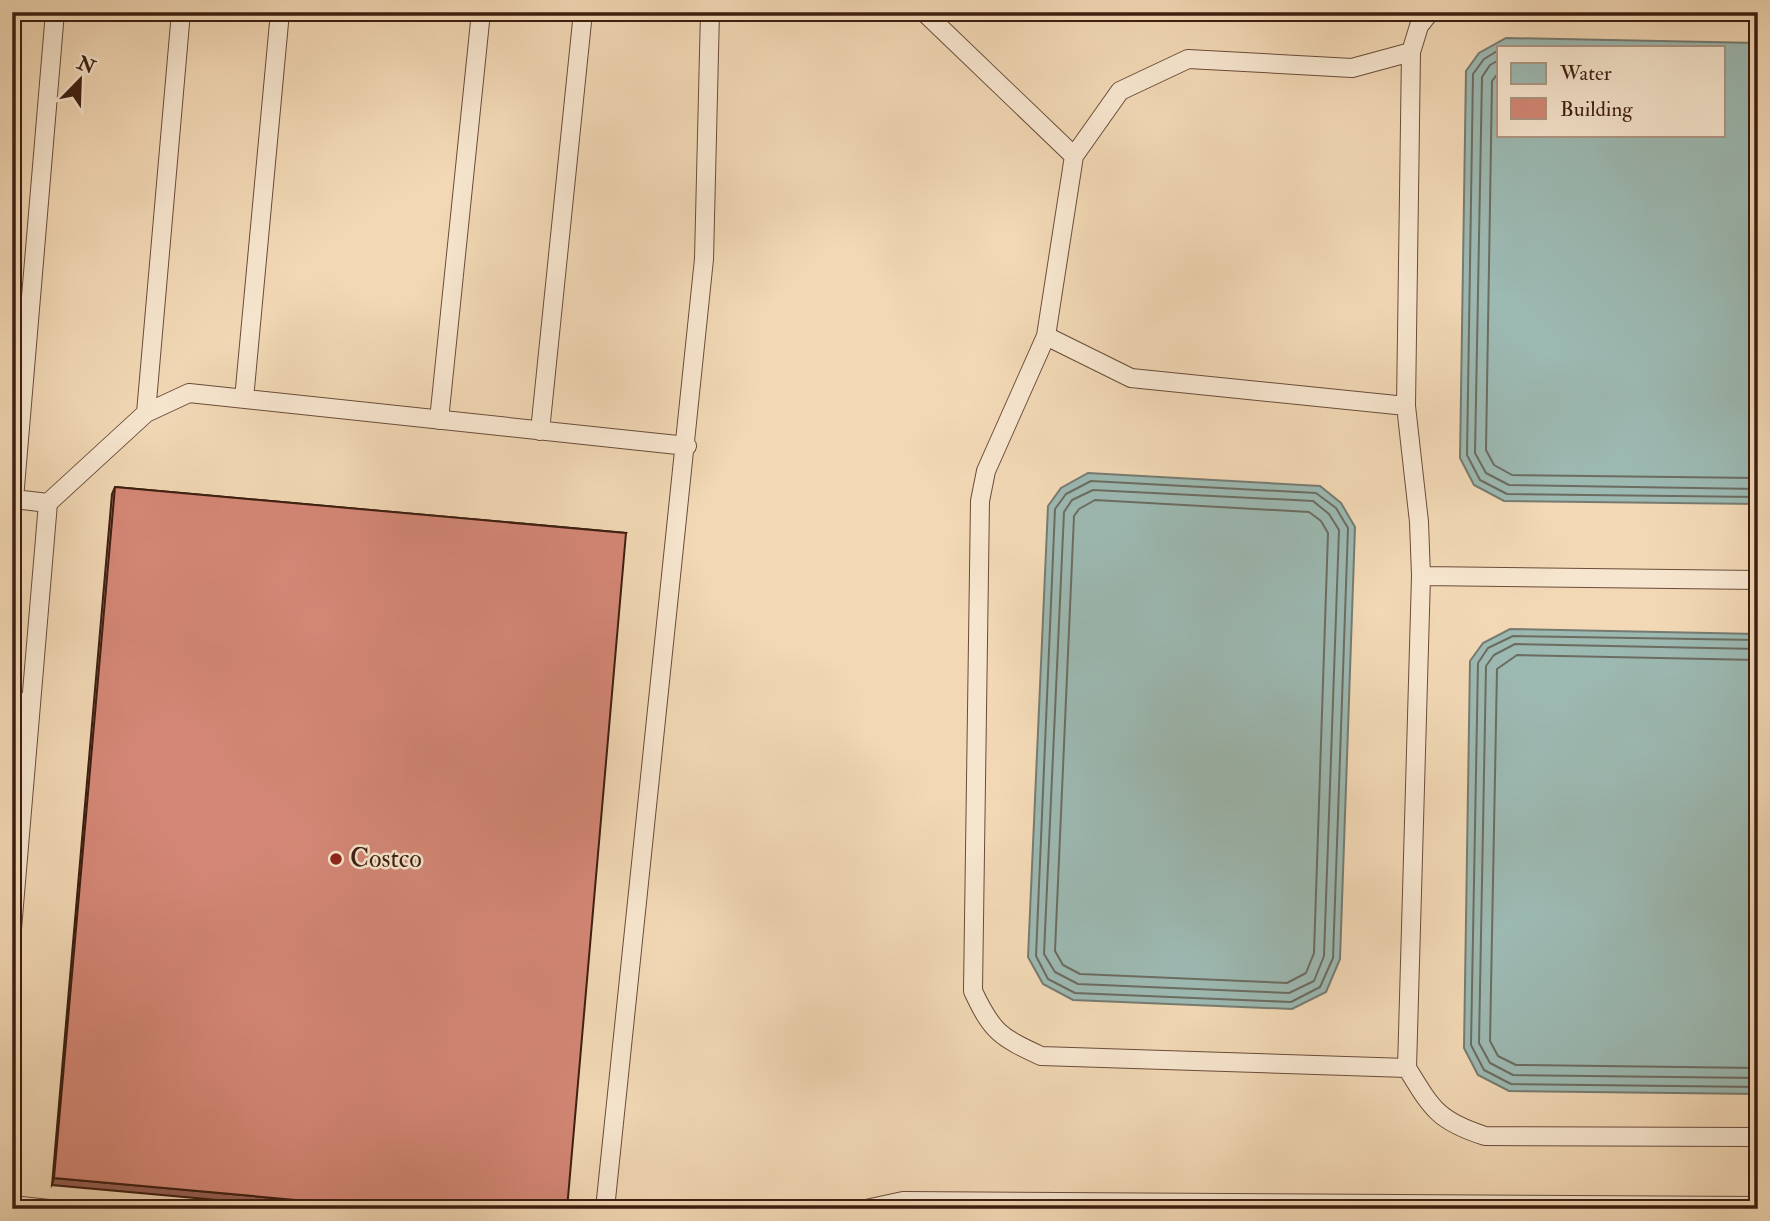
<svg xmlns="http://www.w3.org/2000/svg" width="1770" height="1221" font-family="'IM FELL Double Pica',serif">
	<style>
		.water { fill: #9cb9b2; stroke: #767b71; stroke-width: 2; fill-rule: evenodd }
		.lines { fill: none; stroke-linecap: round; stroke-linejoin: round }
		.shore { stroke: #6c6c61; stroke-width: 2 }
		.service-casing { stroke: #6a4c39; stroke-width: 20 }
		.service { stroke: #f7e6cf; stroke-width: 18 }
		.wall { fill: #b67465; stroke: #3d1e10; stroke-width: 2 }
		.shaded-wall { fill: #945e53; stroke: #3d1e10; stroke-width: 2 }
		.building { fill: #d48776; stroke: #3d1e10; stroke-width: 2 }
		.poi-dot { fill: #8f2418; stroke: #f7e6cf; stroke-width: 2.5 }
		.labels { text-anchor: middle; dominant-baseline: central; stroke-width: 5; stroke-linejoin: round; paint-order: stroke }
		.poi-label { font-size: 26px; fill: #3d1e10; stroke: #f7e6cf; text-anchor: start }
	</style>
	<rect width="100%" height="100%" fill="#f2d8b5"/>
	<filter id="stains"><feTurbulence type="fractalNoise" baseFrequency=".00286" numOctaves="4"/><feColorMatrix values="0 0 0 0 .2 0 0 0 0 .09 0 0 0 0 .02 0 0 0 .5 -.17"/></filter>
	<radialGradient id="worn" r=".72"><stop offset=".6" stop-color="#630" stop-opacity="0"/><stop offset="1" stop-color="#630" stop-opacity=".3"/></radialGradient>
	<path class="water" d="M 1506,38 L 1758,43 L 1758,504 L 1504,501 L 1474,485 L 1460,458 L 1466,71 L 1479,53 ZM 1499,47 L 1723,47 L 1723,135 L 1499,135 Z
		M 1088,473 L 1320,486 L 1341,503 L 1355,527 L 1340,959 L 1326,992 L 1292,1009 L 1073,1000 L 1043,984 L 1028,957 L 1048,506 L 1061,488 Z
		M 1510,629 L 1758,634 L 1758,1094 L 1509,1091 L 1478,1075 L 1464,1048 L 1470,661 L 1483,643 Z"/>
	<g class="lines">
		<path class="shore" d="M 1504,47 L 1607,47
			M 1499,50 L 1484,59 L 1473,74 L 1467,455 L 1480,480 L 1507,494 L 1758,497
			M 1499,60 L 1490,65 L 1482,77 L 1475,453 L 1486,473 L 1509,485 L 1758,489
			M 1499,72 L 1492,81 L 1486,450 L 1494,465 L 1512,475 L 1758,478
			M 1091,481 L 1316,493 L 1336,508 L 1348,528 L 1333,958 L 1320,987 L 1291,1002 L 1075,993 L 1048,979 L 1036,956 L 1055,509 L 1066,494 Z
			M 1093,490 L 1313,501 L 1329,514 L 1339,530 L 1324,956 L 1314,981 L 1289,993 L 1078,984 L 1055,972 L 1044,954 L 1064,512 L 1072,500 Z
			M 1095,500 L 1309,512 L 1321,521 L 1328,533 L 1314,953 L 1306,973 L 1287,983 L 1080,974 L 1063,965 L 1055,951 L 1074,516 L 1079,509 Z
			M 1758,640 L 1513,636 L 1488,648 L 1478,663 L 1471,1045 L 1484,1070 L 1511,1084 L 1758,1087
			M 1758,649 L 1515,644 L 1494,655 L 1486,666 L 1479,1043 L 1490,1063 L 1513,1075 L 1758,1078
			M 1758,660 L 1517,655 L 1497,669 L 1490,1041 L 1498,1056 L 1516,1065 L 1758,1068"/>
		<defs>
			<path id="service" d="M 924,12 L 1074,156
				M 1411,52 L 1406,406 L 1419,522 L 1421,576 L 1407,1068 L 1041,1056 C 1000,1037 992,1032 973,991 L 980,501 L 986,471 L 1046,336 L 1074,156 L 1120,91 L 1188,59 L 1352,68 Z
				M 1411,52 L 1419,26 L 1430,12
				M 1046,336 L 1131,378 L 1406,406
				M 244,399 L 280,12
				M 146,413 L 189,393 L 687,446
				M 439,420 L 481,12
				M 540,431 L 583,12
				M 48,503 L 14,499 L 55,12
				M 1421,576 L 1758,580
				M 12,701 L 31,703
				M 12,929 L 48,503 L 146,413 L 181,12
				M 1407,1068 C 1432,1109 1438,1121 1485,1136 L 1758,1137
				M 12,1205 L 49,1209
				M 605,1209 L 704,259 L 710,12
				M 866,1209 L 903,1201 L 1758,1206"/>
		</defs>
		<use href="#service" class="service-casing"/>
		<use href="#service" class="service"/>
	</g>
	<path class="wall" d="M 115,487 L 626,533 L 52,1185 L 112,494 Z"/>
	<path class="shaded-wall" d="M 54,1178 L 395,1209 L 316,1209 L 52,1185 Z"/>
	<path class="building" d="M 115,487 L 626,533 L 567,1209 L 395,1209 L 54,1178 Z"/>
	<circle class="poi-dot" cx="336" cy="859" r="7"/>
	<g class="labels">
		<g class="poi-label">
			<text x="350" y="859">Costco</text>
		</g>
	</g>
	<rect width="1770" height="1221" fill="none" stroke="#f2d8b5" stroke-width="42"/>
	<rect x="14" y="14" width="1742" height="1193" fill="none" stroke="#3d1e10" stroke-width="3.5"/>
	<rect x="21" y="21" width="1728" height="1179" fill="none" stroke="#3d1e10" stroke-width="2"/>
	<rect x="1497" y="46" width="228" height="91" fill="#f7e6cf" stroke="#ad9683" stroke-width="2"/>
	<rect x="1511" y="63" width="35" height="21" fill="#9cb9b2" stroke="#ad9683" stroke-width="2"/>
	<text x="1560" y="80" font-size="21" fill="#3d1e10">Water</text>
	<rect x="1511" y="98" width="35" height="21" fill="#d48776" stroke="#ad9683" stroke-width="2"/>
	<text x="1560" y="116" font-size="21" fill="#3d1e10">Building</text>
	<g transform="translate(80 80) rotate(23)" stroke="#f7e6cf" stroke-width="5" paint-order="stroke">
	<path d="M0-5L12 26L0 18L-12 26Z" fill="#3d1e10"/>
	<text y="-10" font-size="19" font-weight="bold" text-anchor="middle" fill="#3d1e10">N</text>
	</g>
	<rect width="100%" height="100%" filter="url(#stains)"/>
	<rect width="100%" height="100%" fill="url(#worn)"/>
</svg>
